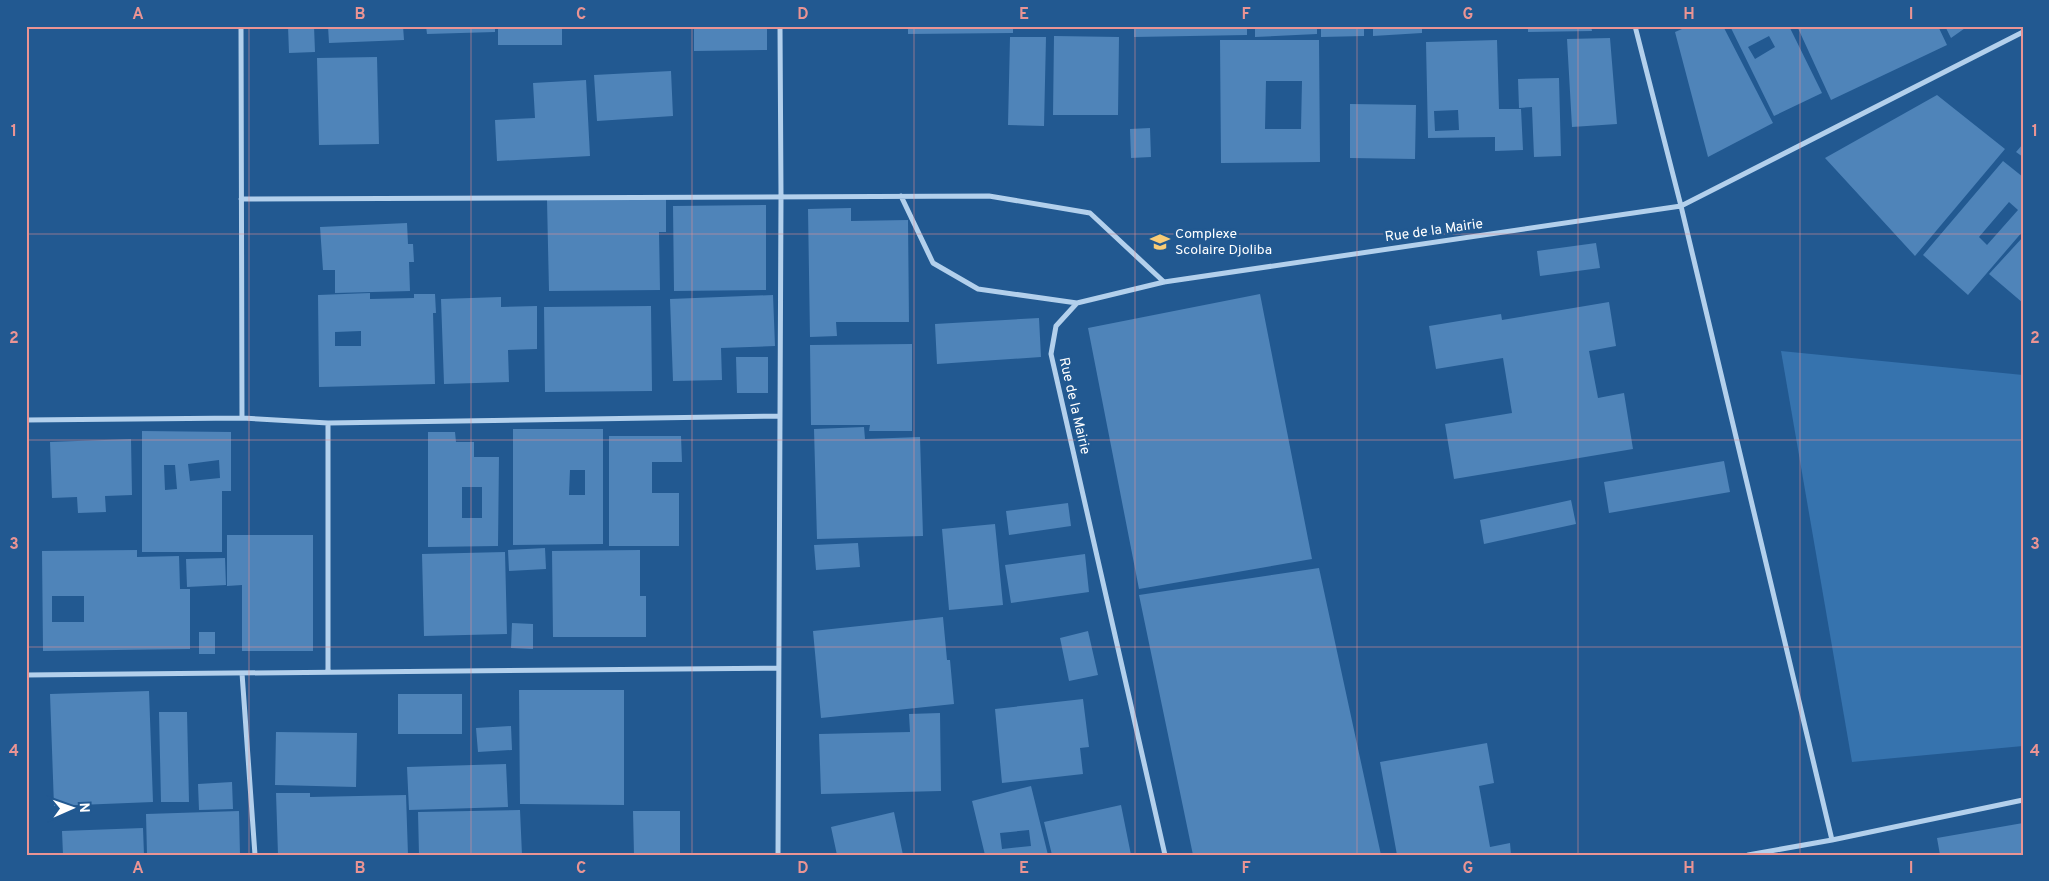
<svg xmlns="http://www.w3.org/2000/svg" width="2049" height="881" font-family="Overpass,sans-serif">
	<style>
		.green { fill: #3673ae }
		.building { fill: #4f84b9; fill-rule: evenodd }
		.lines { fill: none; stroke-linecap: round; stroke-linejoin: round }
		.minor { stroke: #b3d0ec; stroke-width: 5 }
		.grid { fill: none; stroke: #ea9494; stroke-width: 1; stroke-opacity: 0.55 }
		.labels { text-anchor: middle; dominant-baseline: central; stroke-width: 5; stroke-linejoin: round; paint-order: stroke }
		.street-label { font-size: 14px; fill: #fff; stroke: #225991 }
		.poi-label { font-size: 14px; fill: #fff; stroke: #225991; text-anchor: start }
		.neatline { fill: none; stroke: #ea9494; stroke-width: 2 }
		.grid-label { font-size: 16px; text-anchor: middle; font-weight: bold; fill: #ea9494 }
	</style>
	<rect width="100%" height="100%" fill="#225991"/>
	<path class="green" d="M 1781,351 L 2023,375 L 2023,746 L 1852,762 Z"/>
	<path class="building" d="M 288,26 L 314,26 L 315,52 L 289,53 Z
		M 328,26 L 403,26 L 404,40 L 329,43 Z
		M 426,26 L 495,26 L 495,32 L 427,34 Z
		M 498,26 L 562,26 L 562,45 L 498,45 Z
		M 694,26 L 767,26 L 767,50 L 694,51 Z
		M 908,26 L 1013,26 L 1013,33 L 908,34 Z
		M 1134,26 L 1247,26 L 1247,35 L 1134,37 Z
		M 1255,26 L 1317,26 L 1317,34 L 1255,37 Z
		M 1321,26 L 1364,26 L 1364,36 L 1321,37 Z
		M 1373,26 L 1422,26 L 1422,33 L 1373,36 Z
		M 1528,26 L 1591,26 L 1592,31 L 1528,32 Z
		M 1689,26 L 1723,26 L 1773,123 L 1708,157 L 1675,32 Z
		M 1730,26 L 1789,26 L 1822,93 L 1774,116 ZM 1769,36 L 1775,47 L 1755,59 L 1748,47 Z
		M 1797,26 L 1802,26 L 1804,29 L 1810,26 L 1938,26 L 1947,45 L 1831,100 Z
		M 1945,26 L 1968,26 L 1951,38 Z
		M 1054,36 L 1119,37 L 1118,115 L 1053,115 Z
		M 1010,37 L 1046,37 L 1044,126 L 1008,125 Z
		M 1610,38 L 1617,124 L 1572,127 L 1567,39 Z
		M 1220,40 L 1319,40 L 1320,162 L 1221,163 ZM 1266,81 L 1302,81 L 1301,129 L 1265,129 Z
		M 1497,40 L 1499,109 L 1521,109 L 1523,150 L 1495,151 L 1495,137 L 1428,138 L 1426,42 ZM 1458,110 L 1459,130 L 1435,131 L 1434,111 Z
		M 377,57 L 379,144 L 319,145 L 317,58 Z
		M 671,71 L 673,116 L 597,121 L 594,75 Z
		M 1559,78 L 1561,156 L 1534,157 L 1532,107 L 1519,108 L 1518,79 Z
		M 586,80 L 590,156 L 497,161 L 495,120 L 535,118 L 533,83 Z
		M 1937,95 L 2005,149 L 1915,256 L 1825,158 Z
		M 1350,104 L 1416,105 L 1415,159 L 1350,158 Z
		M 1150,128 L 1151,157 L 1131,158 L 1130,129 Z
		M 2023,144 L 2023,157 L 2016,152 Z
		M 2003,161 L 2023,177 L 2023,231 L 1968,295 L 1923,255 ZM 2009,202 L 2018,210 L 1987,245 L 1979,237 Z
		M 666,199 L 666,232 L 659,232 L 660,290 L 549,291 L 547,200 Z
		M 766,205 L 766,290 L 674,291 L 673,206 Z
		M 851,208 L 851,221 L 908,220 L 909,322 L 836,322 L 837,336 L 810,337 L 808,209 Z
		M 407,223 L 408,244 L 413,244 L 414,262 L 409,262 L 410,291 L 335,293 L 335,270 L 323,270 L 320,227 Z
		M 2023,237 L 2023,303 L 1989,274 Z
		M 1596,243 L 1600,268 L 1540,276 L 1537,251 Z
		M 370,293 L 370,299 L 414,298 L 414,294 L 435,294 L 436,313 L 433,313 L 435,384 L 319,387 L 318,295 ZM 361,331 L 361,346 L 335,346 L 335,332 Z
		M 1260,294 L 1312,559 L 1139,589 L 1088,328 Z
		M 773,295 L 775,346 L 721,348 L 722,380 L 673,381 L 670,299 Z
		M 501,297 L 501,307 L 537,306 L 537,349 L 508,350 L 509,382 L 444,384 L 441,299 Z
		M 1609,302 L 1616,346 L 1589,351 L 1598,398 L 1624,393 L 1633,449 L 1454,479 L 1445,424 L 1512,413 L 1503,358 L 1436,369 L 1429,326 L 1501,314 L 1502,320 Z
		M 651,306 L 652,391 L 545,392 L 544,307 Z
		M 1039,318 L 1041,357 L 937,364 L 935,324 Z
		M 912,344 L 912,431 L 869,431 L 870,425 L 811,425 L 810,345 Z
		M 736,357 L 768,357 L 768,393 L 737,393 Z
		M 864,427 L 865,439 L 920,437 L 923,536 L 817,539 L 814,429 Z
		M 513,429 L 603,429 L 603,544 L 513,545 ZM 570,470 L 585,470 L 585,495 L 569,495 Z
		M 142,431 L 231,432 L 231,491 L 222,491 L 222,552 L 142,552 ZM 219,460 L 220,478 L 190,481 L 188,464 ZM 164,465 L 175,465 L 177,489 L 165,490 Z
		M 428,432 L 455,432 L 456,442 L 474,442 L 474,457 L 499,457 L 498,546 L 428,547 ZM 462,487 L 482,487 L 482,518 L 462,518 Z
		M 609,436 L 681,436 L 682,462 L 652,462 L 652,493 L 679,493 L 679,546 L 609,546 Z
		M 131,439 L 132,495 L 105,496 L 106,512 L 78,513 L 77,497 L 52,498 L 50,442 Z
		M 1724,461 L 1730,492 L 1609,513 L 1604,482 Z
		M 1571,500 L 1576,524 L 1484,544 L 1480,520 Z
		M 1068,503 L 1071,526 L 1009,535 L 1006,511 Z
		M 995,524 L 1003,605 L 949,610 L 942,529 Z
		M 227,535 L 313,535 L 313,651 L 242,651 L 242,585 L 227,586 Z
		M 858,543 L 860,567 L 816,570 L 814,545 Z
		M 545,548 L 546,569 L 509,571 L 508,550 Z
		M 137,550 L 137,557 L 179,556 L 180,589 L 190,589 L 190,649 L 43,651 L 42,551 ZM 52,596 L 84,596 L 84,622 L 52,622 Z
		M 640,550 L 640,596 L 646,596 L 646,637 L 553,637 L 552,551 Z
		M 505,552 L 507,634 L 424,636 L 422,554 Z
		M 1085,554 L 1089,592 L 1011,603 L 1005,565 Z
		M 225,558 L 226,585 L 187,587 L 186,559 Z
		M 1319,568 L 1381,855 L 1193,855 L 1139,595 Z
		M 943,617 L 947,660 L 950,660 L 954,704 L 821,718 L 813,631 Z
		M 512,623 L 533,624 L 533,649 L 511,648 Z
		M 1088,631 L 1098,675 L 1069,681 L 1060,638 Z
		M 199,632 L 215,632 L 215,654 L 199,654 Z
		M 519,690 L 624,690 L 624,805 L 520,804 Z
		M 149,691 L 153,802 L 54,806 L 50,694 Z
		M 398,694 L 462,694 L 462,734 L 398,734 Z
		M 1083,699 L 1089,747 L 1080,748 L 1083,774 L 1002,783 L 995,709 Z
		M 159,712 L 187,712 L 189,802 L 161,802 Z
		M 940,713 L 941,791 L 821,794 L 819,734 L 910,732 L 909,714 Z
		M 511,726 L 512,750 L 478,752 L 476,728 Z
		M 276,732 L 357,733 L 356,787 L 275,785 Z
		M 1487,743 L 1494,783 L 1479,786 L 1490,847 L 1510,843 L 1511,855 L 1397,855 L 1380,762 Z
		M 506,764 L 508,807 L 409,810 L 407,767 Z
		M 232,782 L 233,809 L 199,810 L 198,784 Z
		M 1031,786 L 1048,855 L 985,855 L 972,801 ZM 1029,830 L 1031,846 L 1002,849 L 1000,833 Z
		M 276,793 L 310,793 L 310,797 L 406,795 L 408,855 L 278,855 Z
		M 1121,805 L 1131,855 L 1052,855 L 1044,822 Z
		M 520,810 L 522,855 L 419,855 L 418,812 Z
		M 239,811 L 240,855 L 147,855 L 146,814 Z
		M 633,811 L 680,811 L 680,855 L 634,855 Z
		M 894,812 L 903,855 L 837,855 L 831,827 Z
		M 2023,823 L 2023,855 L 1940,855 L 1937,838 Z
		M 143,828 L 144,855 L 63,855 L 62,831 Z"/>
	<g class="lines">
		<path class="minor" d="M 241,26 L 242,418
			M 1635,26 L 1681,206 L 1832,840
			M 901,196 L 933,263 L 978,289 L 1077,303
			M 241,199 L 989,196 L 1090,213 L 1164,282
			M 26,420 L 242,418 L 328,423 L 779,416
			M 328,423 L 328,672
			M 242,673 L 255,855
			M 26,675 L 778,668
			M 778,855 L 781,196 L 780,26
			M 1165,855 L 1051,354 L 1056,326 L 1077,303 L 1164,282 L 1681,206 L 2023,32
			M 1748,855 L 1832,840 L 2023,800"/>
	</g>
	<path class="grid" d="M 249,26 L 249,855M 471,26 L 471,855M 692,26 L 692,855M 914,26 L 914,855M 1135,26 L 1135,855M 1357,26 L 1357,855M 1578,26 L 1578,855M 1800,26 L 1800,855M 26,234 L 2023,234M 26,440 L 2023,440M 26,647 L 2023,647"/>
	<defs>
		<symbol id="school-bare" viewBox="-9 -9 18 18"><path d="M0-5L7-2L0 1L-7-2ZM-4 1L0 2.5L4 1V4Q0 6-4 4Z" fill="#f8cb76" stroke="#225991" stroke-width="2.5" paint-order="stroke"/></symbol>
	</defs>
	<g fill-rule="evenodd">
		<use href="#school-bare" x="1146" y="228" width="28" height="28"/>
	</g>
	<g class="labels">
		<g class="street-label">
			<text transform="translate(1434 231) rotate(-8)">Rue de la Mairie</text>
			<text transform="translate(1074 406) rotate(77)">Rue de la Mairie</text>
		</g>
		<g class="poi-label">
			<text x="1175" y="234">Complexe<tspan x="1175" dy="16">Scolaire Djoliba</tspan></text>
		</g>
	</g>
	<rect width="2049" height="881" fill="none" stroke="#225991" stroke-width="55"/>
	<g transform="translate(72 808) rotate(88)" stroke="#225991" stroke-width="4" paint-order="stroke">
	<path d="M0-4L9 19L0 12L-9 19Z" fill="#ffffff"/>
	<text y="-8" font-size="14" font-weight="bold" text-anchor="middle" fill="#ffffff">N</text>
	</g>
	<rect x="28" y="28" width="1994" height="826" class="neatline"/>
	<g class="grid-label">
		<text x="138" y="19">A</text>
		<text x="360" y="19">B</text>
		<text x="581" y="19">C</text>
		<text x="803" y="19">D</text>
		<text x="1024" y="19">E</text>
		<text x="1246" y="19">F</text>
		<text x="1468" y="19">G</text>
		<text x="1689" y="19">H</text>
		<text x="1911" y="19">I</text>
		<text x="14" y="136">1</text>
		<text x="2035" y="136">1</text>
		<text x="14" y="343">2</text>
		<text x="2035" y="343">2</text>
		<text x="14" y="549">3</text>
		<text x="2035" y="549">3</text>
		<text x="14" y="756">4</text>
		<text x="2035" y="756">4</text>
		<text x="138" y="873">A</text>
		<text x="360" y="873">B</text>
		<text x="581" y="873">C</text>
		<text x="803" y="873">D</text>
		<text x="1024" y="873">E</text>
		<text x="1246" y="873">F</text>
		<text x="1468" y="873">G</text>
		<text x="1689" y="873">H</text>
		<text x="1911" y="873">I</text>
	</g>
</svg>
